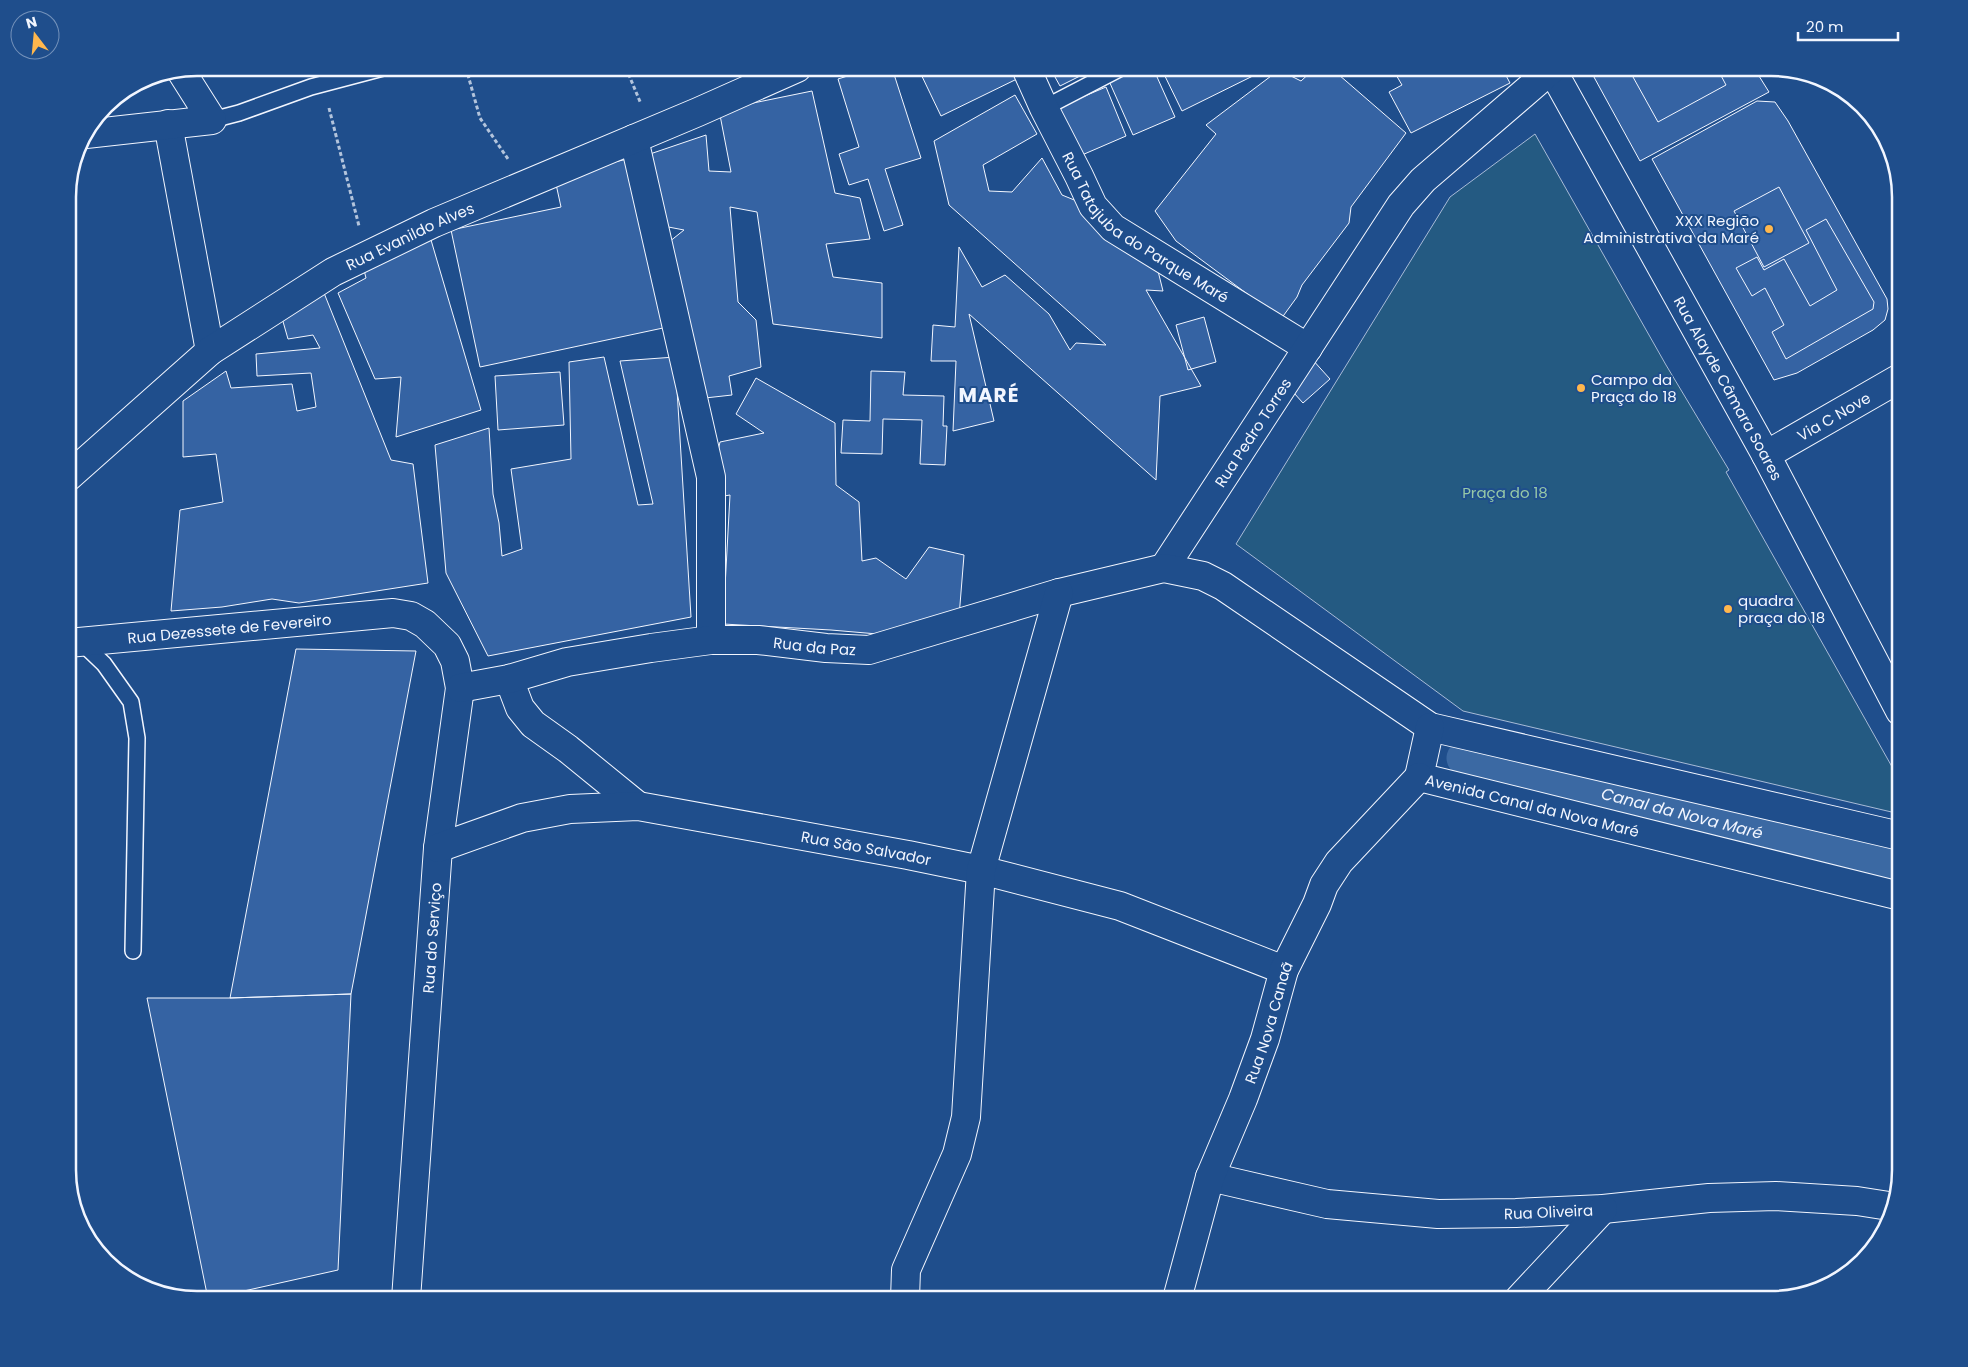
<svg xmlns="http://www.w3.org/2000/svg" width="1968" height="1367" font-family="Poppins,sans-serif">
	<style>
		.green { fill: #245a82; stroke: #a8bbd7 }
		.lines { fill: none; stroke-linecap: round; stroke-linejoin: round }
		.canal { stroke: #3b69a3; stroke-width: 35 }
		.building { fill: #3563a3; stroke: #f2f6ff }
		.service-casing { stroke: #f2f6ff; stroke-width: 18 }
		.minor-casing { stroke: #f2f6ff; stroke-width: 30 }
		.path { stroke: #b3c4dc; stroke-width: 3; stroke-dasharray: 4 2.5; stroke-linecap: butt }
		.service { stroke: #1f4e8c; stroke-width: 15 }
		.minor { stroke: #1f4e8c; stroke-width: 28 }
		.poi-dot { fill: #ffb74d; stroke: #1f4e8c; stroke-width: 2 }
		.labels { text-anchor: middle; dominant-baseline: central; stroke-width: 4; stroke-linejoin: round; paint-order: stroke }
		.poi-label { font-size: 15px; fill: #f2f6ff; stroke: #1f4e8c; text-anchor: start }
		.street-label { font-size: 15px; fill: #f2f6ff; stroke: #1f4e8c }
		.park-label { font-size: 15px; fill: #97c8a6; stroke: #1f4e8c }
		.water-label { font-size: 16px; font-style: italic; fill: #f2f6ff; stroke: #1f4e8c }
		.district-label { font-size: 20px; font-weight: bold; letter-spacing: 1px; fill: #f2f6ff; stroke: #1f4e8c }
		.rim { fill: none; stroke: #f2f6ff; stroke-width: 2.5 }
	</style>
	<rect width="100%" height="100%" fill="#1f4e8c"/>
	<path class="green" d="M 1535,134 L 1666,365 L 1729,470 L 1726,472 L 1900,781 L 1900,814 L 1463,711 L 1236,544 L 1450,197 Z"/>
	<g class="lines">
		<path class="canal" id="s1" d="M 1464,758 L 1900,868"/>
	</g>
	<path class="building" d="M 873,68 L 892,68 L 921,158 L 885,169 L 903,225 L 884,231 L 868,179 L 849,185 L 839,154 L 859,147 L 838,79 Z
		M 918,68 L 1016,68 L 1021,77 L 941,116 Z
		M 1050,68 L 1096,68 L 1060,86 Z
		M 1139,68 L 1153,68 L 1175,117 L 1133,135 L 1109,81 Z
		M 1161,68 L 1269,68 L 1182,111 Z
		M 1315,68 L 1331,68 L 1406,133 L 1351,207 L 1349,223 L 1302,285 L 1297,297 L 1281,319 L 1176,241 L 1155,211 L 1216,134 L 1206,125 L 1279,70 L 1301,81 Z
		M 1392,68 L 1502,68 L 1510,83 L 1411,133 L 1389,92 L 1402,85 Z
		M 1589,68 L 1754,68 L 1769,92 L 1640,161 Z
		M 1628,68 L 1717,68 L 1726,85 L 1658,122 Z
		M 1106,87 L 1126,136 L 1075,158 L 1054,109 Z
		M 812,91 L 835,193 L 860,198 L 870,239 L 826,244 L 833,277 L 882,283 L 882,338 L 773,324 L 757,212 L 730,207 L 738,302 L 756,320 L 761,367 L 729,376 L 732,395 L 705,398 L 669,242 L 684,230 L 658,225 L 647,155 L 706,135 L 709,171 L 731,172 L 719,110 Z
		M 1015,95 L 1037,134 L 983,165 L 989,191 L 1012,192 L 1042,158 L 1062,195 L 1089,206 L 1157,267 L 1163,291 L 1146,290 L 1201,386 L 1160,396 L 1156,480 L 969,314 L 994,421 L 953,431 L 956,361 L 931,361 L 933,325 L 955,327 L 959,247 L 982,287 L 1005,275 L 1049,314 L 1070,350 L 1076,343 L 1106,345 L 949,205 L 934,141 Z
		M 1757,101 L 1775,102 L 1788,121 L 1887,299 L 1888,309 L 1885,320 L 1873,330 L 1797,373 L 1774,380 L 1652,159 Z
		M 628,159 L 663,328 L 480,367 L 451,230 L 561,207 L 554,175 Z
		M 1779,187 L 1809,243 L 1764,267 L 1734,211 Z
		M 1826,219 L 1874,302 L 1873,309 L 1786,359 L 1772,332 L 1784,325 L 1765,288 L 1752,296 L 1736,268 L 1757,257 L 1764,270 L 1784,259 L 1810,306 L 1837,290 L 1806,230 Z
		M 431,240 L 481,410 L 396,437 L 401,377 L 375,379 L 338,293 L 366,278 L 363,266 Z
		M 322,288 L 391,460 L 413,464 L 428,583 L 299,603 L 272,599 L 222,607 L 171,611 L 180,510 L 223,502 L 216,454 L 183,457 L 183,401 L 226,371 L 231,388 L 292,384 L 297,411 L 316,407 L 311,373 L 257,376 L 256,354 L 320,348 L 313,335 L 288,339 L 280,311 Z
		M 1204,317 L 1216,362 L 1188,370 L 1176,325 Z
		M 604,357 L 638,505 L 653,504 L 620,361 L 675,357 L 691,617 L 488,656 L 446,573 L 435,445 L 489,428 L 493,494 L 499,523 L 502,556 L 522,549 L 511,469 L 571,459 L 569,362 Z
		M 1311,358 L 1330,379 L 1303,403 L 1284,382 Z
		M 871,371 L 905,372 L 903,395 L 944,396 L 943,426 L 947,426 L 945,465 L 920,464 L 922,420 L 883,419 L 882,454 L 841,453 L 843,420 L 870,421 Z
		M 560,372 L 564,425 L 498,430 L 495,376 Z
		M 756,378 L 835,423 L 836,485 L 859,502 L 862,561 L 876,558 L 906,579 L 929,547 L 964,555 L 959,617 L 889,635 L 831,630 L 723,624 L 730,495 L 707,499 L 720,442 L 764,433 L 736,414 Z
		M 296,649 L 416,651 L 351,994 L 230,998 Z
		M 351,994 L 338,1270 L 208,1299 L 147,998 L 230,998 Z"/>
	<g class="lines">
		<defs>
			<path id="service" d="M 1044,108 L 1121,68
				M 212,120 L 239,113 L 311,87 L 383,68
				M 81,642 L 104,664 L 131,702 L 137,738 L 133,951"/>
			<g id="minor">
				<path id="s2" d="M 1026,68 L 1044,108 L 1079,176 L 1093,206 L 1113,228 L 1308,348"/>
				<path id="s3" d="M 1551,68 L 1766,455 L 1900,711"/>
				<path d="M 168,124 L 210,351"/>
				<path d="M 86,134 L 212,120 L 181,71"/>
				<path d="M 634,139 L 711,477 L 711,640"/>
				<path id="s4" d="M 1766,455 L 1900,378"/>
				<path id="s5" d="M 68,477 L 210,351 L 333,272 L 434,223 L 698,112 L 797,68"/>
				<path id="s6" d="M 1164,568 L 1401,205 L 1423,180 L 1552,69"/>
				<path id="s7" d="M 68,643 L 393,613 L 411,616 L 425,624 L 447,645 L 455,661 L 460,688 L 438,848 L 406,1299"/>
				<path d="M 509,679 L 520,708 L 533,724 L 568,749 L 638,806"/>
				<path id="s8" d="M 460,688 L 509,679 L 567,662 L 651,648 L 711,640 L 758,640 L 826,648 L 869,650 L 1059,593 L 1164,568 L 1203,576 L 1223,586 L 1430,727 L 1900,836"/>
				<path id="s9" d="M 1430,727 L 1419,777 L 1900,896"/>
				<path id="s10" d="M 438,848 L 522,818 L 570,809 L 638,806 L 908,855 L 981,870 L 1120,906 L 1284,970"/>
				<path id="s11" d="M 1210,1177 L 1327,1204 L 1438,1214 L 1516,1213 L 1603,1209 L 1709,1198 L 1776,1196 L 1857,1201 L 1889,1206"/>
				<path d="M 905,1299 L 906,1270 L 957,1154 L 966,1117 L 981,870 L 1059,593"/>
				<path id="s12" d="M 1177,1299 L 1210,1177 L 1243,1099 L 1265,1039 L 1284,970 L 1317,904 L 1324,885 L 1339,862 L 1419,777"/>
				<path d="M 1519,1299 L 1603,1209"/>
			</g>
		</defs>
		<use href="#service" class="service-casing"/>
		<use href="#minor" class="minor-casing"/>
		<path class="path" d="M 466,68 L 480,118 L 508,159
			M 626,68 L 641,104
			M 329,108 L 359,226"/>
		<use href="#service" class="service"/>
		<use href="#minor" class="minor"/>
	</g>
	<g class="poi-dot">
		<circle cx="1769" cy="229" r="5"/>
		<circle cx="1581" cy="388" r="5"/>
		<circle cx="1728" cy="609" r="5"/>
	</g>
	<g class="labels">
		<g class="poi-label">
			<text x="1759" y="220" text-anchor="end">XXX Região<tspan x="1759" dy="17">Administrativa da Maré</tspan></text>
			<text x="1591" y="379">Campo da<tspan x="1591" dy="17">Praça do 18</tspan></text>
			<text x="1738" y="600">quadra<tspan x="1738" dy="17">praça do 18</tspan></text>
		</g>
		<g class="street-label">
			<text stroke="none"><textPath href="#s2" startOffset="206">Rua Tatajuba do Parque Maré</textPath></text>
			<text stroke="none"><textPath href="#s5" startOffset="421">Rua Evanildo Alves</textPath></text>
			<text stroke="none"><textPath href="#s3" startOffset="366">Rua Alayde Câmara Soares</textPath></text>
			<text stroke="none"><textPath href="#s4" startOffset="78">Via C Nove</textPath></text>
			<text stroke="none"><textPath href="#s6" startOffset="162">Rua Pedro Torres</textPath></text>
			<text stroke="none"><textPath href="#s7" startOffset="162">Rua Dezessete de Fevereiro</textPath></text>
			<text stroke="none"><textPath href="#s8" startOffset="360">Rua da Paz</textPath></text>
			<text stroke="none"><textPath href="#s9" startOffset="168">Avenida Canal da Nova Maré</textPath></text>
			<text stroke="none"><textPath href="#s10" startOffset="438">Rua São Salvador</textPath></text>
			<text transform="translate(432 938) rotate(-86)">Rua do Serviço</text>
			<text stroke="none"><textPath href="#s12" startOffset="292">Rua Nova Canaã</textPath></text>
			<text stroke="none"><textPath href="#s11" startOffset="342">Rua Oliveira</textPath></text>
		</g>
		<g class="park-label">
			<text x="1505" y="492">Praça do 18</text>
		</g>
		<g class="water-label">
			<text stroke="none"><textPath href="#s1" startOffset="225">Canal da Nova Maré</textPath></text>
		</g>
		<g class="district-label">
			<text x="989" y="395">MARÉ</text>
		</g>
	</g>
	<path d="M0 0H1968V1367H0ZM197 76H1771A121 121 0 0 1 1892 197V1170A121 121 0 0 1 1771 1291H197A121 121 0 0 1 76 1170V197A121 121 0 0 1 197 76Z" fill="#1f4e8c" fill-rule="evenodd"/>
	<path class="rim" d="M197 76H1771A121 121 0 0 1 1892 197V1170A121 121 0 0 1 1771 1291H197A121 121 0 0 1 76 1170V197A121 121 0 0 1 197 76Z"/>
	<g transform="translate(35 35) rotate(344)"><circle r="24" fill="#1f4e8c" stroke="#7391ba"/>
	<path d="M0-4L9 19L0 12L-9 19Z" fill="#ffb74d"/>
	<text y="-8" font-size="14" font-weight="bold" text-anchor="middle" fill="#f2f6ff">N</text>
	</g>
	<path d="M1798 32v8h100v-8" fill="none" stroke="#f2f6ff" stroke-width="2.5"/>
	<text x="1806" y="32" font-size="15" fill="#f2f6ff" stroke="#1f4e8c" stroke-width="4" paint-order="stroke">20 m</text>
</svg>
